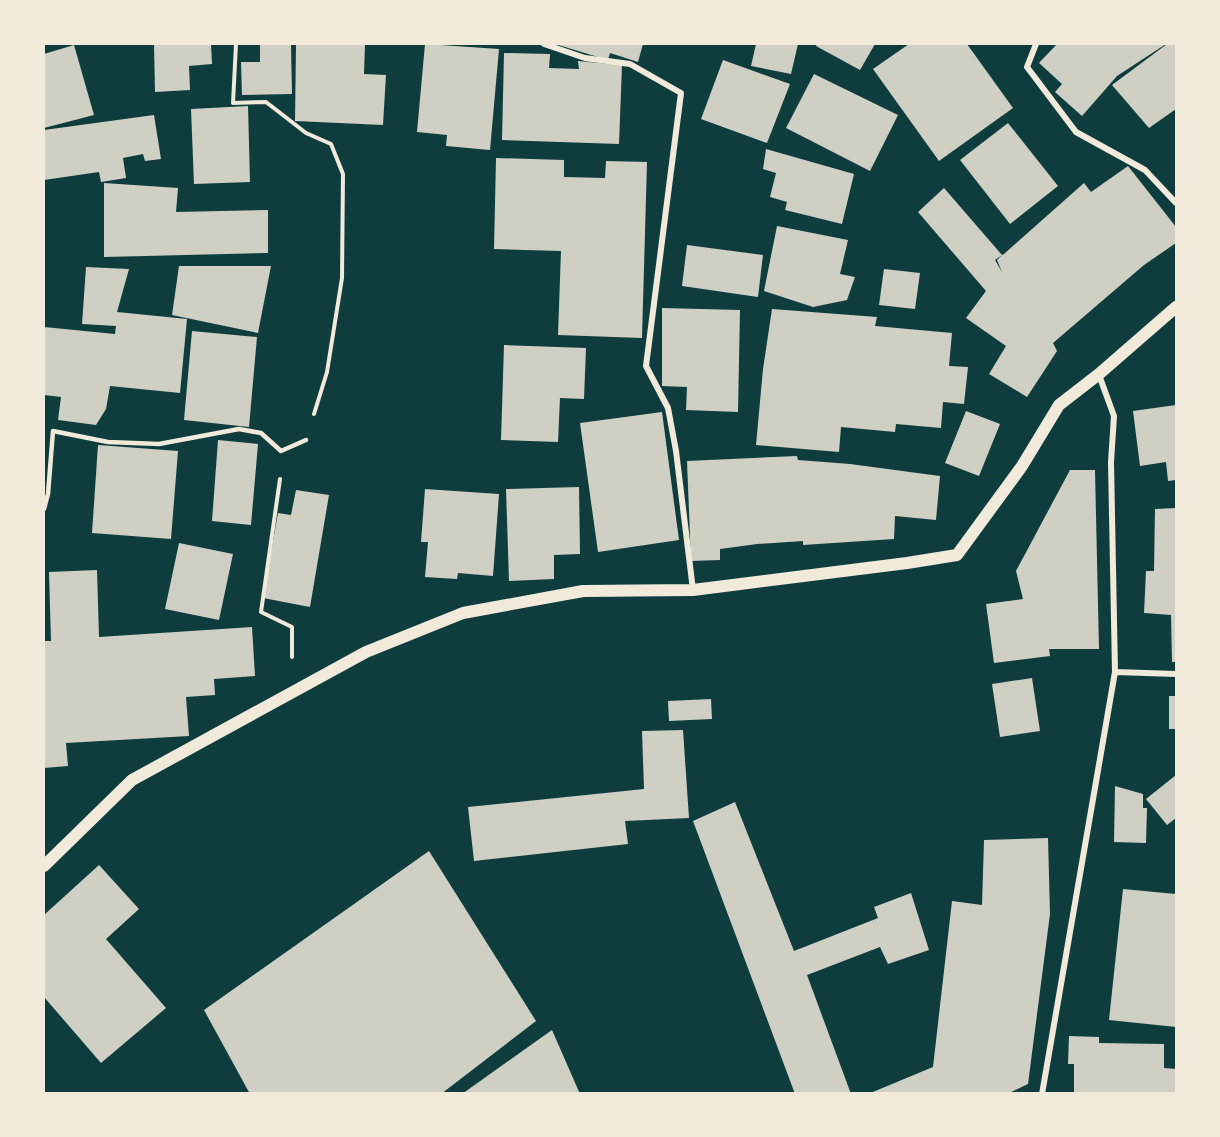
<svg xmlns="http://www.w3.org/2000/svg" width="1220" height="1137" font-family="Figtree,sans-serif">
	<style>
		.building { fill: #cfcfc3 }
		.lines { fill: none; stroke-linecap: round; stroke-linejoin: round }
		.path { stroke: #f1e9da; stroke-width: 4 }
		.service { stroke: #f1e9da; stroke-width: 4.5 }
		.minor { stroke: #f1e9da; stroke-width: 6 }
		.secondary { stroke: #f1e9da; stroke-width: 12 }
	</style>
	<rect width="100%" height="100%" fill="#0f3d3e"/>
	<path class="building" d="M 154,44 L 211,44 L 212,64 L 189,66 L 190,90 L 155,92 Z
		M 260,44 L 291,44 L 292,94 L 242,95 L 241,62 L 260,62 Z
		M 296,44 L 365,44 L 364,74 L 386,75 L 383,125 L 295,121 Z
		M 425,44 L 499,49 L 490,150 L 446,146 L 447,135 L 417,132 Z
		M 555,44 L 643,44 L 638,62 L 610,53 L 608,60 Z
		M 756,44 L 798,44 L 791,74 L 751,66 Z
		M 817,44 L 875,44 L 860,70 L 816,46 Z
		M 909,44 L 967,44 L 1013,108 L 939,161 L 873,69 Z
		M 1057,44 L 1166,44 L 1117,76 L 1082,116 L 1055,92 L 1062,84 L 1039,63 Z
		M 1167,44 L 1176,44 L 1176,109 L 1149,128 L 1112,85 Z
		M 74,45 L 94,115 L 44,128 L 44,54 Z
		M 504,53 L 550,54 L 549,68 L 579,69 L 578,61 L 622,65 L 619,144 L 502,140 Z
		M 723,60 L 790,84 L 767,143 L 701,119 Z
		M 814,74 L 898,115 L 870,171 L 786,128 Z
		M 248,106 L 250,182 L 194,184 L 191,109 Z
		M 154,115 L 161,159 L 145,161 L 143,154 L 123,158 L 126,178 L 101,182 L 99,172 L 44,180 L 44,130 Z
		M 1008,123 L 1058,186 L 1010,224 L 960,160 Z
		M 766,149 L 854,174 L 842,224 L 785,210 L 787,202 L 770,197 L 776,173 L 763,169 Z
		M 496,158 L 564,160 L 564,177 L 605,178 L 606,161 L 647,162 L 642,338 L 558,335 L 561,251 L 494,249 Z
		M 1128,166 L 1176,227 L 1176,243 L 1144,265 L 1053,343 L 1057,351 L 1027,397 L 989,374 L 1006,346 L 966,318 L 986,291 L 918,212 L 944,188 L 1002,255 L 995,260 L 1002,272 L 997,260 L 1002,255 L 1004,254 L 1084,183 L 1091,192 Z
		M 104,183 L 178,188 L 176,212 L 268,210 L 268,253 L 104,257 Z
		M 777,226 L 848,240 L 840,274 L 855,277 L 847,300 L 813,307 L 764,291 Z
		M 687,245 L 763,255 L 758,297 L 682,286 Z
		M 179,266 L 271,266 L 258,333 L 172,315 Z
		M 86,267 L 129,269 L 117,312 L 187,319 L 180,393 L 110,386 L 106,409 L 96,425 L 58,420 L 61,397 L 44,395 L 44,327 L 115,334 L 116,326 L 82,324 Z
		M 884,269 L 920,273 L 915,309 L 879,305 Z
		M 662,308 L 740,310 L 738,412 L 686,410 L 687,387 L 662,386 Z
		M 772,309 L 877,317 L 875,326 L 952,333 L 949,366 L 968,367 L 964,404 L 943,402 L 941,428 L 896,424 L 895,432 L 841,427 L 839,452 L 756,445 L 763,369 Z
		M 192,331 L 257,337 L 249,427 L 184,420 Z
		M 504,345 L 586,348 L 584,399 L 560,398 L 558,442 L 501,440 Z
		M 1176,405 L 1176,480 L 1168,481 L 1166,462 L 1140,466 L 1133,411 Z
		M 966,411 L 1000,424 L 979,476 L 945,463 Z
		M 662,412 L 679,540 L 598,552 L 580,423 Z
		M 218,440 L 258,444 L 251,525 L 212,521 Z
		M 98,445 L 178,451 L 171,539 L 92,533 Z
		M 797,456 L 798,460 L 850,464 L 940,476 L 936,520 L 895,516 L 894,539 L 803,545 L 803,541 L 757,544 L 720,549 L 720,560 L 691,561 L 687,461 Z
		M 1070,470 L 1095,470 L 1099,649 L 1049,649 L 1050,656 L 994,663 L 986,604 L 1023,599 L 1016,571 Z
		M 579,487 L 580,554 L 554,555 L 554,579 L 509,581 L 506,489 Z
		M 425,489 L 499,494 L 493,576 L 458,573 L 457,579 L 425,577 L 428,542 L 421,542 Z
		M 296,490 L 329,495 L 310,607 L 263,598 L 278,513 L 291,515 Z
		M 1176,508 L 1176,662 L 1172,662 L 1171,615 L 1144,613 L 1146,571 L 1154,571 L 1155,509 Z
		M 179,543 L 233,554 L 219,620 L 165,609 Z
		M 97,570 L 99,637 L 252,627 L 255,676 L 214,679 L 215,695 L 186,697 L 189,736 L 66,743 L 68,766 L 44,768 L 44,641 L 51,641 L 49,572 Z
		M 1032,678 L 1040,731 L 1000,737 L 992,684 Z
		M 1169,696 L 1176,696 L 1176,729 L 1169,729 Z
		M 711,699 L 712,719 L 669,721 L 668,701 Z
		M 683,730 L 689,818 L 625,821 L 628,844 L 474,861 L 468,807 L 644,789 L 642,731 Z
		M 1176,775 L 1176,818 L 1167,825 L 1146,799 Z
		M 1115,786 L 1143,794 L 1143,808 L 1147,808 L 1146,843 L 1114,842 Z
		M 735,802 L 794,951 L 878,918 L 874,907 L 911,893 L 929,950 L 888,964 L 880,947 L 807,975 L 851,1094 L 795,1094 L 693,821 Z
		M 1048,838 L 1050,914 L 1028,1084 L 1007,1094 L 868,1094 L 933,1067 L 952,901 L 982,905 L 984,840 Z
		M 429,851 L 536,1021 L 441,1094 L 250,1094 L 204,1010 Z
		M 99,865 L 139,909 L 106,939 L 166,1008 L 101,1063 L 44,997 L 44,915 Z
		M 1123,889 L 1176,894 L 1176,1027 L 1109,1020 Z
		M 552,1030 L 580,1094 L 462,1094 Z
		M 1069,1036 L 1099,1037 L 1099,1043 L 1164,1044 L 1164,1068 L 1176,1069 L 1176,1094 L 1074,1094 L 1074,1064 L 1068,1064 Z"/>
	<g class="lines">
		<path class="path" d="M 236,44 L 233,103 L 266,102 L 306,133 L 331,144 L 343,174 L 342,278 L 327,372 L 314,414
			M 280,479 L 261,612 L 292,627 L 292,657"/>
		<path class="service" d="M 44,509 L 48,494 L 53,431 L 108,442 L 159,444 L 239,429 L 261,433 L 281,451 L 306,440"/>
		<path class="minor" d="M 544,44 L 585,58 L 630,64 L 681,93 L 646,366 L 668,408 L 676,451 L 693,590
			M 1036,44 L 1027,67 L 1076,132 L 1145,170 L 1176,203
			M 1115,672 L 1176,674
			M 1042,1094 L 1115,672 L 1111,462 L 1114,416 L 1099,375"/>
		<path class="secondary" d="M 44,866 L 132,780 L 366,652 L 463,613 L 583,591 L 693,590 L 907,563 L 957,555 L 1022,466 L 1059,405 L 1099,374 L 1176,307"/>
	</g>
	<rect width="1220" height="1137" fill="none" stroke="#f1e9da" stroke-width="90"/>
</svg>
